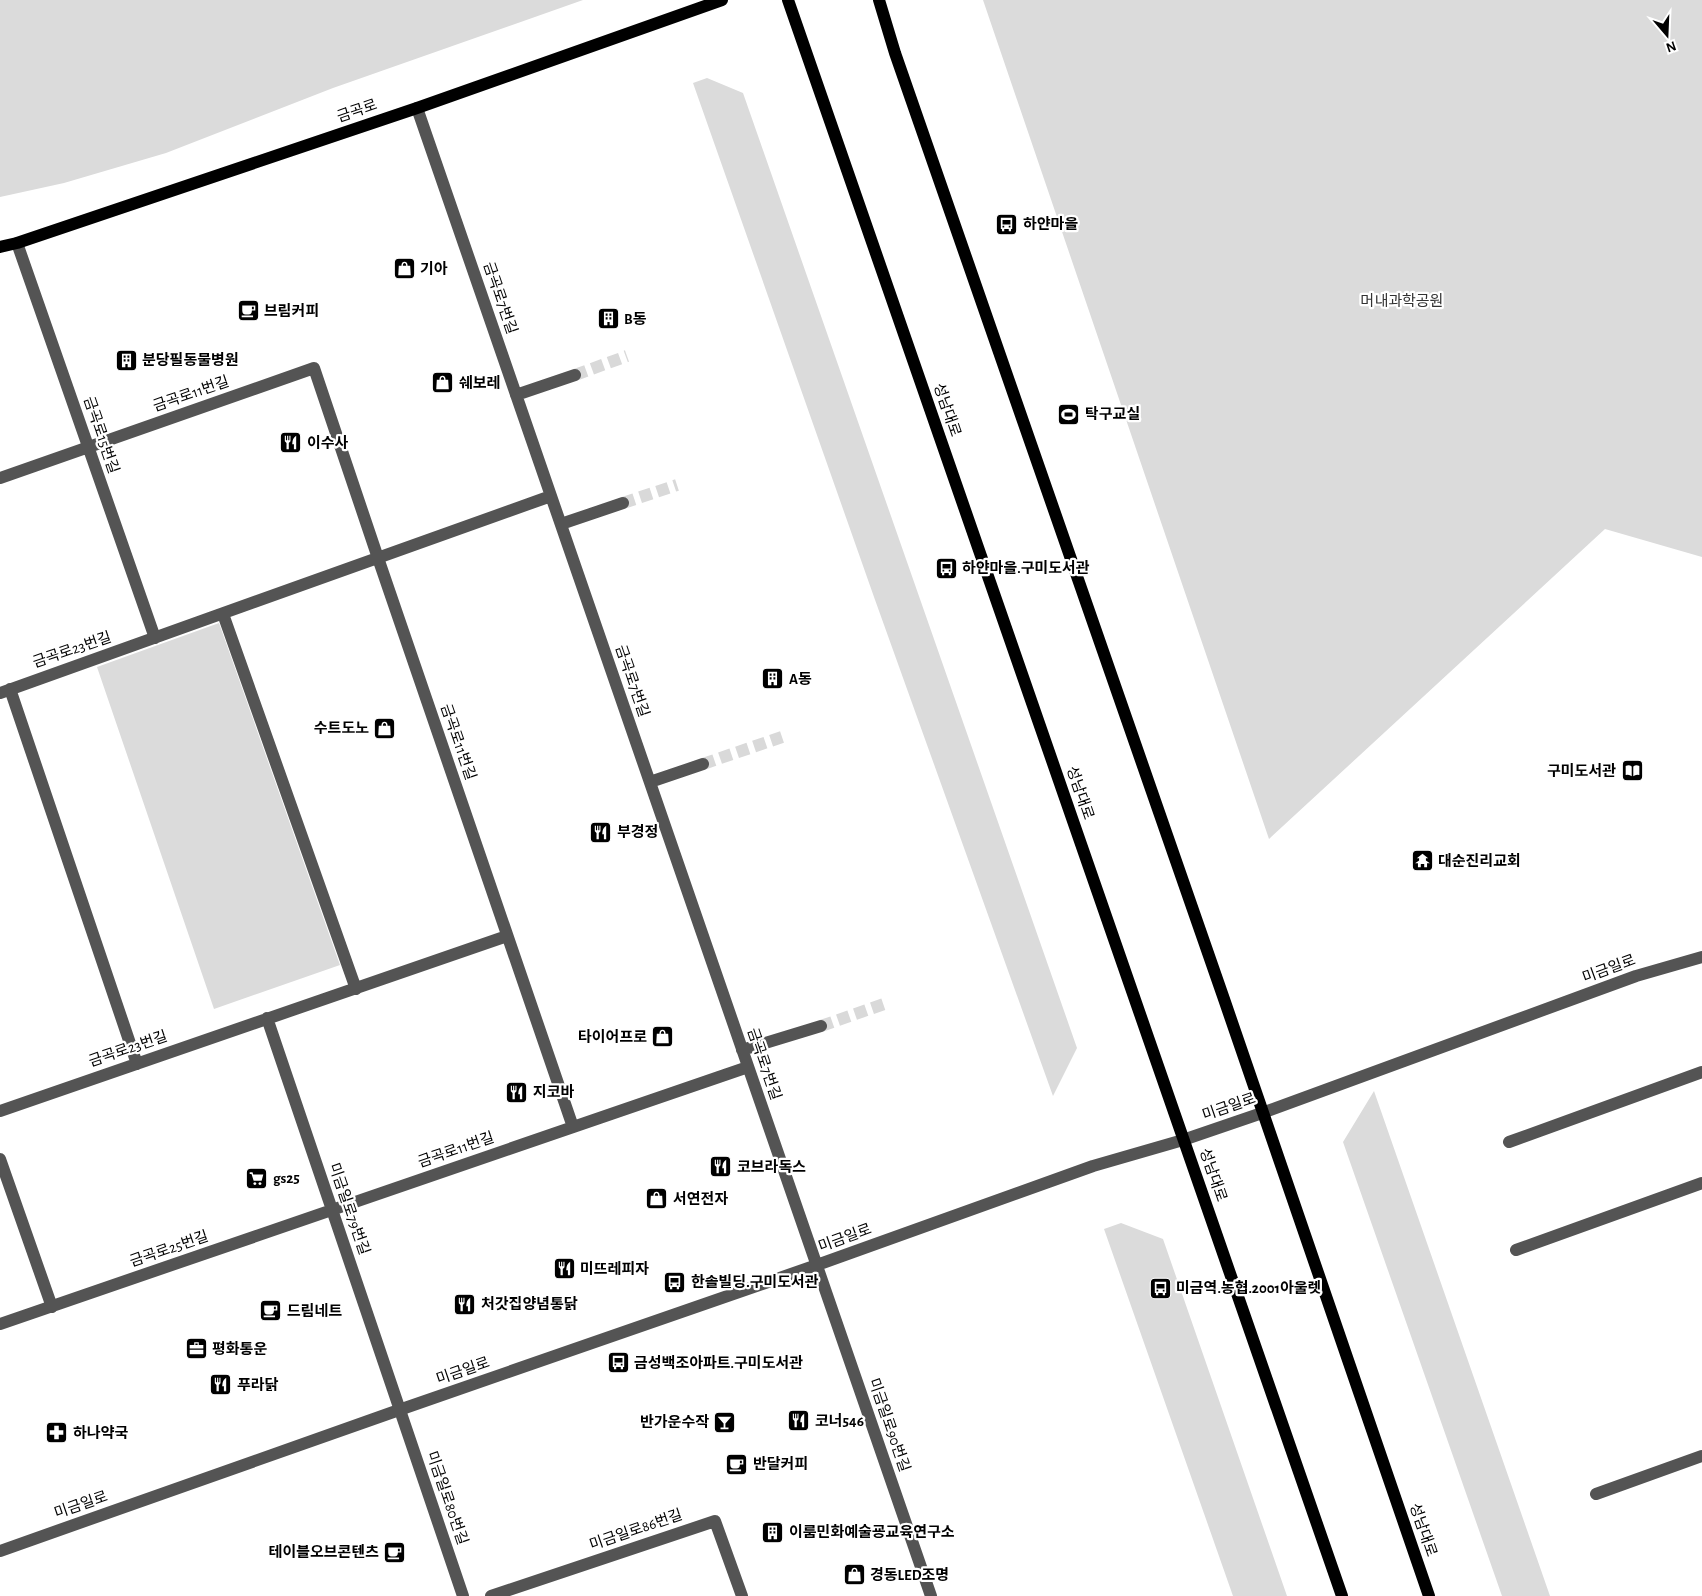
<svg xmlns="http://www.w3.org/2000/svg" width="1702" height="1596" font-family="'Alegreya Sans','Noto Sans KR',sans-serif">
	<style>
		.green { fill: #dbdbdb }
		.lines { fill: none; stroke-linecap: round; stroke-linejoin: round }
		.minor-tunnel { stroke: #d9d9d9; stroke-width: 12; stroke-dasharray: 12 6; stroke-linecap: butt }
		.minor { stroke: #545454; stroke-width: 12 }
		.major { stroke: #000; stroke-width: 12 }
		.labels { text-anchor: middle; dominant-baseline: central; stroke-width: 4.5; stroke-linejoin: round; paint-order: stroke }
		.street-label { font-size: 15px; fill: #000; stroke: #fff }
		.poi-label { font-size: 15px; font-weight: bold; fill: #000; stroke: #fff; text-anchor: start }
		.park-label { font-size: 15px; fill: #323232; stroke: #fff }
	</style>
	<rect width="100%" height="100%" fill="#fff"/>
	<path class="green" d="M 0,0 L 583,0 L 333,88 L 166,153 L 64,183 L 0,197 Z
		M 983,0 L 1702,0 L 1702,557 L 1605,529 L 1269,839 Z
		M 707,78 L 743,93 L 1077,1048 L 1053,1096 L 874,597 L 693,83 Z
		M 219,623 L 340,965 L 214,1009 L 97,667 Z
		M 1374,1091 L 1550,1596 L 1502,1596 L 1343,1142 Z
		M 1121,1223 L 1163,1239 L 1287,1596 L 1233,1596 L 1104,1229 Z"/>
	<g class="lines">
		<path class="minor-tunnel" d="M 575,375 L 627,356
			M 623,503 L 677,485
			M 703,764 L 782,737
			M 821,1026 L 887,1003"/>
		<path class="minor" d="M 417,108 L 931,1596
			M 17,243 L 155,638
			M 516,395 L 575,375
			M 0,478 L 314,368 L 378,558 L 573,1127
			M 561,524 L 623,503
			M 223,614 L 356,989
			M 10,689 L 137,1064
			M 0,693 L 551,496
			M 650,782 L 703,764
			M 267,1018 L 463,1596
			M 742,1050 L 821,1026
			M 0,1111 L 507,936
			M 1509,1142 L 1702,1072
			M 0,1159 L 52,1307
			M 1516,1250 L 1702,1183
			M 0,1324 L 748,1067
			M 1596,1494 L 1702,1456
			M 0,1551 L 399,1410 L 817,1265 L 1093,1166 L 1183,1140 L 1262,1113 L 1636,976 L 1702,957
			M 491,1596 L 715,1521 L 742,1596"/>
		<path class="major" d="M 788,0 L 1342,1596
			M 879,0 L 895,53 L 1224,999 L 1429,1596
			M 0,247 L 17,243 L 417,108 L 722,0"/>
	</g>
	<defs>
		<symbol id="bus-square" viewBox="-11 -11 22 22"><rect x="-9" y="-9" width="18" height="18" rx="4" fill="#000" stroke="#fff"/><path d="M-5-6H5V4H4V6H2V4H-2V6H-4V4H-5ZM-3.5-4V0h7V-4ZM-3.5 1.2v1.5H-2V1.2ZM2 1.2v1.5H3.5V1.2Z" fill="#fff"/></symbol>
		<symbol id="shop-square" viewBox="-11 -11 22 22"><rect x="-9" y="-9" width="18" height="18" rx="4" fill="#000" stroke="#fff"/><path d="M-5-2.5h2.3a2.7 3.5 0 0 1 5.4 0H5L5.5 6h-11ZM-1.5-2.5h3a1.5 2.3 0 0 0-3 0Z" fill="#fff"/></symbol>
		<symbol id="cafe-square" viewBox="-11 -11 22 22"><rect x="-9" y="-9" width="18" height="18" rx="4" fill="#000" stroke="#fff"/><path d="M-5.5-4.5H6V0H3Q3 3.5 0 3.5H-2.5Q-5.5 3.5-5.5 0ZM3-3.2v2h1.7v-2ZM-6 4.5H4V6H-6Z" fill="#fff"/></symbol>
		<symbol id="building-square" viewBox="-11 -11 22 22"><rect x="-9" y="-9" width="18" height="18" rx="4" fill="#000" stroke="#fff"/><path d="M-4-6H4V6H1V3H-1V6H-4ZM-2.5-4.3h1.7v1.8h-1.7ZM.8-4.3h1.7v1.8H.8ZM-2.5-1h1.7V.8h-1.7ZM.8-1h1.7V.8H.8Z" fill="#fff"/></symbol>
		<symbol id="stadium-square" viewBox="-11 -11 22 22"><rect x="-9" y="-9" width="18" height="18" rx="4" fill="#000" stroke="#fff"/><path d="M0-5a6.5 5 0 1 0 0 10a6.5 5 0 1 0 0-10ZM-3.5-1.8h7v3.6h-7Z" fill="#fff"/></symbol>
		<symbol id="restaurant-square" viewBox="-11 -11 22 22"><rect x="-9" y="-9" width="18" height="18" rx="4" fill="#000" stroke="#fff"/><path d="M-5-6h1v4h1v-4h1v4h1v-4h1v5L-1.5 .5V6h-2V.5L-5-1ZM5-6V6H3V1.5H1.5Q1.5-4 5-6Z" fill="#fff"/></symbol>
		<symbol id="library-square" viewBox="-11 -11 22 22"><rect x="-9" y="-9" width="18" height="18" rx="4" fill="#000" stroke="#fff"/><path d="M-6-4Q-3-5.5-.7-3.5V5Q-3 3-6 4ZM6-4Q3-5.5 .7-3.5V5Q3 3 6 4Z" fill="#fff"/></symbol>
		<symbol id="temple-square" viewBox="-11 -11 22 22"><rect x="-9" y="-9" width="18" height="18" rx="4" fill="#000" stroke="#fff"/><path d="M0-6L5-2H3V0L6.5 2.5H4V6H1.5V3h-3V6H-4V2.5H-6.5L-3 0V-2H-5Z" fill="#fff"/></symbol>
		<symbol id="supermarket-square" viewBox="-11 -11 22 22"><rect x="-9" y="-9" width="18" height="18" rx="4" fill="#000" stroke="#fff"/><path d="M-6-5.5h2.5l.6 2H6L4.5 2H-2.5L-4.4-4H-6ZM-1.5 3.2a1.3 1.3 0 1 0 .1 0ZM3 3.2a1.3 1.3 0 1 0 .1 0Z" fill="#fff"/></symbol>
		<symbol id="office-square" viewBox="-11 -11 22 22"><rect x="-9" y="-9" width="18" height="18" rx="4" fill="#000" stroke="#fff"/><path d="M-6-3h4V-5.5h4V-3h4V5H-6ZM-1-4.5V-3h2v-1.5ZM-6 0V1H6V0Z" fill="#fff"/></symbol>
		<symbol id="bar-square" viewBox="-11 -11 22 22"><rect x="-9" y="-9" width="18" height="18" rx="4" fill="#000" stroke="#fff"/><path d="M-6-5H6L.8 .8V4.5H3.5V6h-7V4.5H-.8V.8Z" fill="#fff"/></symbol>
		<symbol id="pharmacy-square" viewBox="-11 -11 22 22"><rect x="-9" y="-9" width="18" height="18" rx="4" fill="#000" stroke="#fff"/><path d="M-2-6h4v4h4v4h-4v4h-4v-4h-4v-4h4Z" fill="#fff"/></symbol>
	</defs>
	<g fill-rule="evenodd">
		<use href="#bus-square" x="994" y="212" width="25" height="25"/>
		<use href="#shop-square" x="392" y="256" width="25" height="25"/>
		<use href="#cafe-square" x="236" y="298" width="25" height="25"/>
		<use href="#building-square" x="596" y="306" width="25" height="25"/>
		<use href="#building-square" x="114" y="348" width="25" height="25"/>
		<use href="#shop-square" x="430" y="370" width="25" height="25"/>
		<use href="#stadium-square" x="1056" y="402" width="25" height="25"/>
		<use href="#restaurant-square" x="278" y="430" width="25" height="25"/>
		<use href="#bus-square" x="934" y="556" width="25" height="25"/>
		<use href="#building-square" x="760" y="666" width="25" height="25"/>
		<use href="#shop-square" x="372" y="716" width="25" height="25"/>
		<use href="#library-square" x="1620" y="758" width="25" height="25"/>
		<use href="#restaurant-square" x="588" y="820" width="25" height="25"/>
		<use href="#temple-square" x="1410" y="848" width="25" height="25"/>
		<use href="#shop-square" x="650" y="1024" width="25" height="25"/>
		<use href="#restaurant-square" x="504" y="1080" width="25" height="25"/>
		<use href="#restaurant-square" x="708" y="1154" width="25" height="25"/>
		<use href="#supermarket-square" x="244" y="1166" width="25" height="25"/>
		<use href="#shop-square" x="644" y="1186" width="25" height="25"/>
		<use href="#restaurant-square" x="552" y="1256" width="25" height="25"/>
		<use href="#bus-square" x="662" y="1270" width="25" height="25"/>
		<use href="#bus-square" x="1148" y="1276" width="25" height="25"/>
		<use href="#restaurant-square" x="452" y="1292" width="25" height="25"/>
		<use href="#cafe-square" x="258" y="1298" width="25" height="25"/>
		<use href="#office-square" x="184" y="1336" width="25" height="25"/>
		<use href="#bus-square" x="606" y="1350" width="25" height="25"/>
		<use href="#restaurant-square" x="208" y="1372" width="25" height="25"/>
		<use href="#restaurant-square" x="786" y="1408" width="25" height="25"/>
		<use href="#bar-square" x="712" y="1410" width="25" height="25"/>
		<use href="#pharmacy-square" x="44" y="1420" width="25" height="25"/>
		<use href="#cafe-square" x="724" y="1452" width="25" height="25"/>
		<use href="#building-square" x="760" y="1520" width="25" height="25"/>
		<use href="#cafe-square" x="382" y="1540" width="25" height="25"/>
		<use href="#shop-square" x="842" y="1562" width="25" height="25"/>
	</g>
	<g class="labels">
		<g class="street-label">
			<text transform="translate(357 111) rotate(-19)">금곡로</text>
			<text transform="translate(500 298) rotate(71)">금곡로7번길</text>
			<text transform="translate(191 394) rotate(-19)">금곡로11번길</text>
			<text transform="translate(947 410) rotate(71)">성남대로</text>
			<text transform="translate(101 435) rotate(71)">금곡로15번길</text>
			<text transform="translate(72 650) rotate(-19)">금곡로23번길</text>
			<text transform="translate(632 681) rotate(71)">금곡로7번길</text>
			<text transform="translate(458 742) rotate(71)">금곡로11번길</text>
			<text transform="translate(1080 793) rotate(71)">성남대로</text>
			<text transform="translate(1609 969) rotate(-20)">미금일로</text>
			<text transform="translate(128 1049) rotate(-19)">금곡로23번길</text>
			<text transform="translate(764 1064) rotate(71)">금곡로7번길</text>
			<text transform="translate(1229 1107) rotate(-19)">미금일로</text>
			<text transform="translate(456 1150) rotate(-19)">금곡로11번길</text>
			<text transform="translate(1213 1175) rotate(71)">성남대로</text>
			<text transform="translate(349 1209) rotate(71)">미금일로79번길</text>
			<text transform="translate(845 1238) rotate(-20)">미금일로</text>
			<text transform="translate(169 1249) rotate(-19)">금곡로25번길</text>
			<text transform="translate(463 1371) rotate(-19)">미금일로</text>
			<text transform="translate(889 1425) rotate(71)">미금일로90번길</text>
			<text transform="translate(447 1498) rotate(71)">미금일로80번길</text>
			<text transform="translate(81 1505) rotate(-19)">미금일로</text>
			<text transform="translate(636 1530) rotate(-19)">미금일로86번길</text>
			<text transform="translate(1423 1530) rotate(71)">성남대로</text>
		</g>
		<g class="poi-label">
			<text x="1023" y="224">하얀마을</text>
			<text x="420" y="269">기아</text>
			<text x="264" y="311">브림커피</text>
			<text x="624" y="319">B동</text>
			<text x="142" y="360">분당필동물병원</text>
			<text x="459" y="383">쉐보레</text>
			<text x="1085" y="414">탁구교실</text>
			<text x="307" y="443">이수사</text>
			<text x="962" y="568">하얀마을.구미도서관</text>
			<text x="789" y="679">A동</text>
			<text x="369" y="728" text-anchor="end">수트도노</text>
			<text x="1616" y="771" text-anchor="end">구미도서관</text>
			<text x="617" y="832">부경정</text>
			<text x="1438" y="861">대순진리교회</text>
			<text x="647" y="1037" text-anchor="end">타이어프로</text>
			<text x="533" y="1092">지코바</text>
			<text x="737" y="1167">코브라독스</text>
			<text x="273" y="1178">gs25</text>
			<text x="673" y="1199">서연전자</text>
			<text x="580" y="1269">미뜨레피자</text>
			<text x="691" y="1282">한솔빌딩.구미도서관</text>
			<text x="1176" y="1288">미금역.농협.2001아울렛</text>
			<text x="481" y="1304">처갓집양념통닭</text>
			<text x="287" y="1311">드림네트</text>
			<text x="212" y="1349">평화통운</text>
			<text x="634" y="1363">금성백조아파트.구미도서관</text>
			<text x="237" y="1385">푸라닭</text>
			<text x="815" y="1421">코너546</text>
			<text x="709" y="1422" text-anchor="end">반가운수작</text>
			<text x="73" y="1433">하나약국</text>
			<text x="753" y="1464">반달커피</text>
			<text x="789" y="1532">이룸민화예술굥교육연구소</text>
			<text x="379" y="1552" text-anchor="end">테이블오브콘텐츠</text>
			<text x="870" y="1575">경동LED조명</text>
		</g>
		<g class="park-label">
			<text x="1402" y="301">머내과학공원</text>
		</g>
	</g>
	<g transform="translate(1667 35) rotate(161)" stroke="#ffffff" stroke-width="4" paint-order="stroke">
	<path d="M0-4L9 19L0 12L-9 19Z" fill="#000000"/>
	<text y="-8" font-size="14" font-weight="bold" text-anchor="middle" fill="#000000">N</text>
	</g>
</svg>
